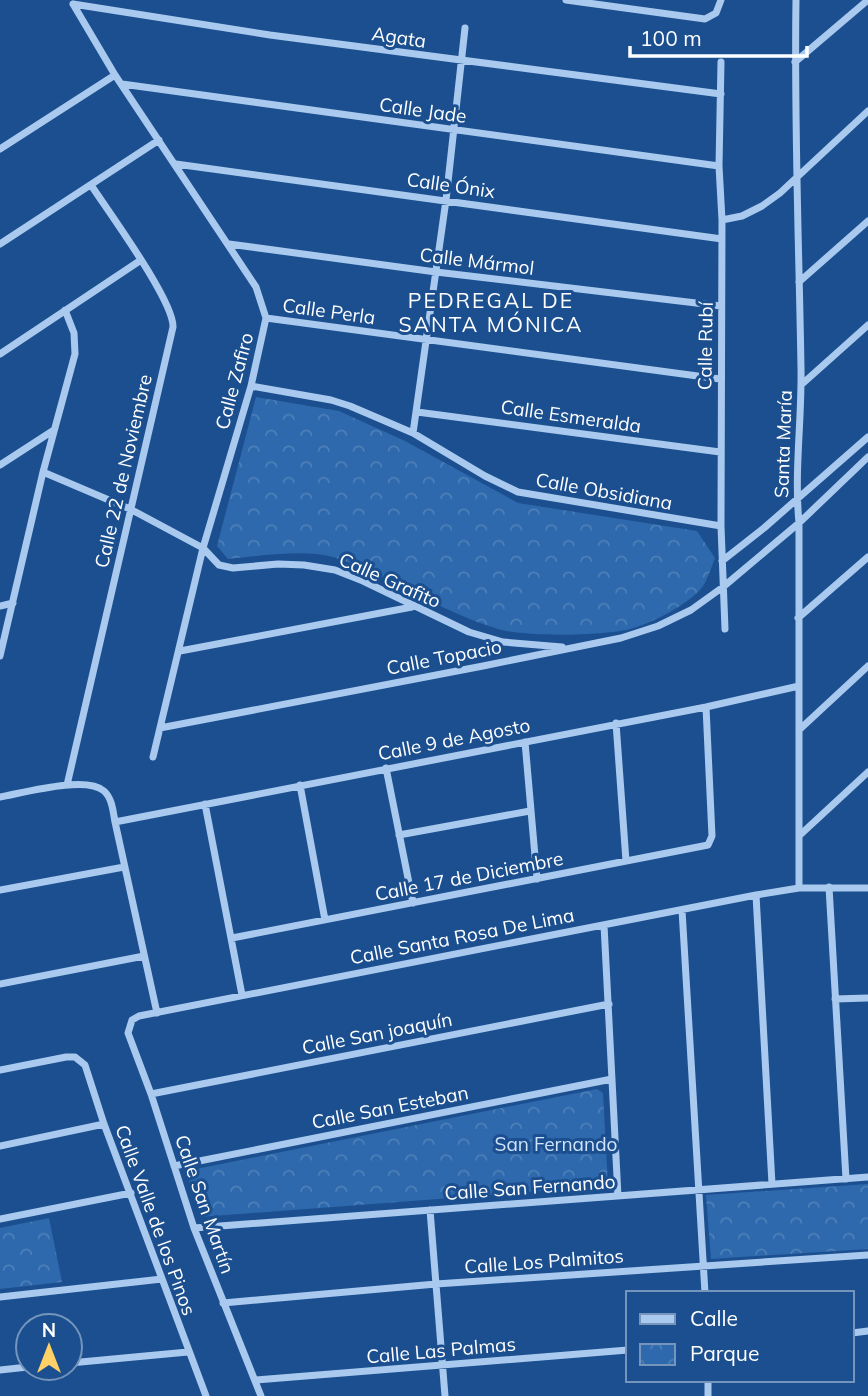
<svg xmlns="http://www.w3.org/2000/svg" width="868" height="1396" font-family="Mulish,sans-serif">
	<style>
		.park { fill: url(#park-crowns) }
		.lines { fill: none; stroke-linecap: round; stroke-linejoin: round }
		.street { stroke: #a9c9ee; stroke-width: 7 }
		.labels { text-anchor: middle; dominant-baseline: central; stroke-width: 6; stroke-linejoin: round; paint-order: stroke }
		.street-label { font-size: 19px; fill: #fff; stroke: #1b4f8f }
		.park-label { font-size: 19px; fill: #cfe3fa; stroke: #1b4f8f }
		.neighbourhood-label { font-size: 21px; letter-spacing: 2px; fill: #fff; stroke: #1b4f8f }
	</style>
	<defs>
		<pattern id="park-crowns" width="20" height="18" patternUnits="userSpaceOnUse" patternTransform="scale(1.75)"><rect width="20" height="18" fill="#2e69ad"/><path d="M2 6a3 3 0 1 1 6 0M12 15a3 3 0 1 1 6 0" fill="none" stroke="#4d80b9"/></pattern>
	</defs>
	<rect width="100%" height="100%" fill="#1b4f8f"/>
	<path class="park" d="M 256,397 L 339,411 L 405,441 L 518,503 L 697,531 L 715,558 C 711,568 707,583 699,591 C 683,607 652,623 630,629 C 603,636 524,637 498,629 C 440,612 391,575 333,557 C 304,549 258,556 228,559 L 217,546 Z
		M 597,1089 L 603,1093 L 608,1186 L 200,1217 L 186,1171 Z
		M 868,1184 L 868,1249 L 711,1259 L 706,1195 Z
		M 49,1218 L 62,1282 L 0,1289 L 0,1228 Z"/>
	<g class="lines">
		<path class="street" d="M 566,0 L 705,19 L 716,13 L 721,0
			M 796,0 C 794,123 799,245 801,368 C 802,420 794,471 799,523 L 799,888
			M 73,4 L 115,75 L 256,287 L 266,318 L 251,386 L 203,548 L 153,757
			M 73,4 L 270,35 L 721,94
			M 721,62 L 719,166 L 722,220 L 721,526 L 725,629
			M 795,62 L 868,0
			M 122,84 L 719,166
			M 0,149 L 115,75
			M 176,164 L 722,239
			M 722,220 L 742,216 L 762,206 L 780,193 L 868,111
			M 0,244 L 159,140
			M 229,244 L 436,272 L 721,306
			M 799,282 L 868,221
			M 266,318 L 720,379
			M 0,354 L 141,260
			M 801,385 L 868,325
			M 251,386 L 331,400 L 350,406 L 413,433 L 485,476 L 518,492 L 721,526
			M 417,412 L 720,452
			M 413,433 L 446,200 L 465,28
			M 0,465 L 54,430
			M 43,472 L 130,509 L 203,548 L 219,565 L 233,568 L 278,564 L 304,565 L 335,570 L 363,581 L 469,632 L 503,642 L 562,647
			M 722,561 L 764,528 L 868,437
			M 0,606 L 13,603
			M 798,618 L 868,557
			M 180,651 L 412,607
			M 0,656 L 43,472 L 75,354 L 74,333 L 65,310
			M 616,723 L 626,861
			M 160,728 L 483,666 L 621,638 L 658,626 L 691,610 L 723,587 L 799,523 L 868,457
			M 799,730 L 868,666
			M 525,742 L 537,879
			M 386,768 L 413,903
			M 67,785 L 173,327 C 174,301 108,211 91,185
			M 300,785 L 325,920
			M 0,797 C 23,793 86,775 104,791 C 112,798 113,811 115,822 L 157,1013
			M 205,804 L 242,995
			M 115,822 L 706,707 L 799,686
			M 399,835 L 530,811
			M 800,835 L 868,772
			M 829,887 L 846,1179
			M 0,890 L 124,867
			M 756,895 L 772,1184
			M 682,910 L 705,1293
			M 604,925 L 618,1196
			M 232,938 L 708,845 L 712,836 L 706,707
			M 0,984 L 144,956
			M 835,999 L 868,998
			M 0,1070 L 66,1057 L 75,1057 L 85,1065 L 104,1124 L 206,1396
			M 151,1094 L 609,1004
			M 0,1146 L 104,1124
			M 174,1166 L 612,1079
			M 430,1210 L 445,1396
			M 0,1219 L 131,1193
			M 194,1228 L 868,1177
			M 0,1297 L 162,1279
			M 223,1303 L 436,1284 L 868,1255
			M 852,1333 L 868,1331
			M 70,1363 L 188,1352
			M 0,1370 L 28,1367
			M 256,1380 L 628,1350
			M 261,1396 L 194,1228 L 151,1094 L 128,1033 L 132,1020 L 139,1016 L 756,895 L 799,888 L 868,888
			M 708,1396 L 708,1380"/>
	</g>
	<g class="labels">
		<g class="street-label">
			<text transform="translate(399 37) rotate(8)">Agata</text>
			<text transform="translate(423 110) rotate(8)">Calle Jade</text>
			<text transform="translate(451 185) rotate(8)">Calle Ónix</text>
			<text transform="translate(477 261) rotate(7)">Calle Mármol</text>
			<text transform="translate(329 311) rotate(8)">Calle Perla</text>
			<text transform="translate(705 346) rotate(-89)">Calle Rubí</text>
			<text transform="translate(234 381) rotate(-75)">Calle Zafiro</text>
			<text transform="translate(571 416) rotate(8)">Calle Esmeralda</text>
			<text transform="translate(783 444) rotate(-88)">Santa María</text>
			<text transform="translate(123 471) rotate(-77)">Calle 22 de Noviembre</text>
			<text transform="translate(604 491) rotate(10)">Calle Obsidiana</text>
			<text transform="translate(390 580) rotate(24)">Calle Grafito</text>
			<text transform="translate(444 657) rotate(-11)">Calle Topacio</text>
			<text transform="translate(454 739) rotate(-11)">Calle 9 de Agosto</text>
			<text transform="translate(469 876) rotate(-11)">Calle 17 de Diciembre</text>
			<text transform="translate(462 936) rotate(-11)">Calle Santa Rosa De Lima</text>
			<text transform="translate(377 1033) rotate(-11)">Calle San joaquín</text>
			<text transform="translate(390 1107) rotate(-11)">Calle San Esteban</text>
			<text transform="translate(530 1187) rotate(-4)">Calle San Fernando</text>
			<text transform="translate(205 1204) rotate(71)">Calle San Martín</text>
			<text transform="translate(156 1220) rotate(70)">Calle Valle de los Pinos</text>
			<text transform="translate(544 1261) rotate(-4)">Calle Los Palmitos</text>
			<text transform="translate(441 1350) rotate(-5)">Calle Las Palmas</text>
		</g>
		<g class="park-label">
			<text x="556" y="1144">San Fernando</text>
		</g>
		<g class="neighbourhood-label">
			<text x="491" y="300">PEDREGAL DE<tspan x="491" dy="24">SANTA MÓNICA</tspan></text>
		</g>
	</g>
	<rect x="626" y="1291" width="228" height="91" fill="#1b4f8f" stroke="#7695bc" stroke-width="2"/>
	<rect x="640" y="1314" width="35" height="10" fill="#a9c9ee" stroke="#7695bc" stroke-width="2"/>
	<text x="690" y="1326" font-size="21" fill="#ffffff">Calle</text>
	<rect x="640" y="1344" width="35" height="21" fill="url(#park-crowns)" stroke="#7695bc" stroke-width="2"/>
	<text x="690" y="1361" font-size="21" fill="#ffffff">Parque</text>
	<g transform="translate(49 1347)"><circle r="33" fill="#1b4f8f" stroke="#7695bc" stroke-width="2"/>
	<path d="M0-5L12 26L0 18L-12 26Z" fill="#ffd166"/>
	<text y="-10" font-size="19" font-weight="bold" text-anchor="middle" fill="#ffffff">N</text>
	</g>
	<path d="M630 46v10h177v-10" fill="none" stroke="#ffffff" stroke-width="3.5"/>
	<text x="640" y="46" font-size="21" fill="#ffffff" stroke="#1b4f8f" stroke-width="5" paint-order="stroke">100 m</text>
</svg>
